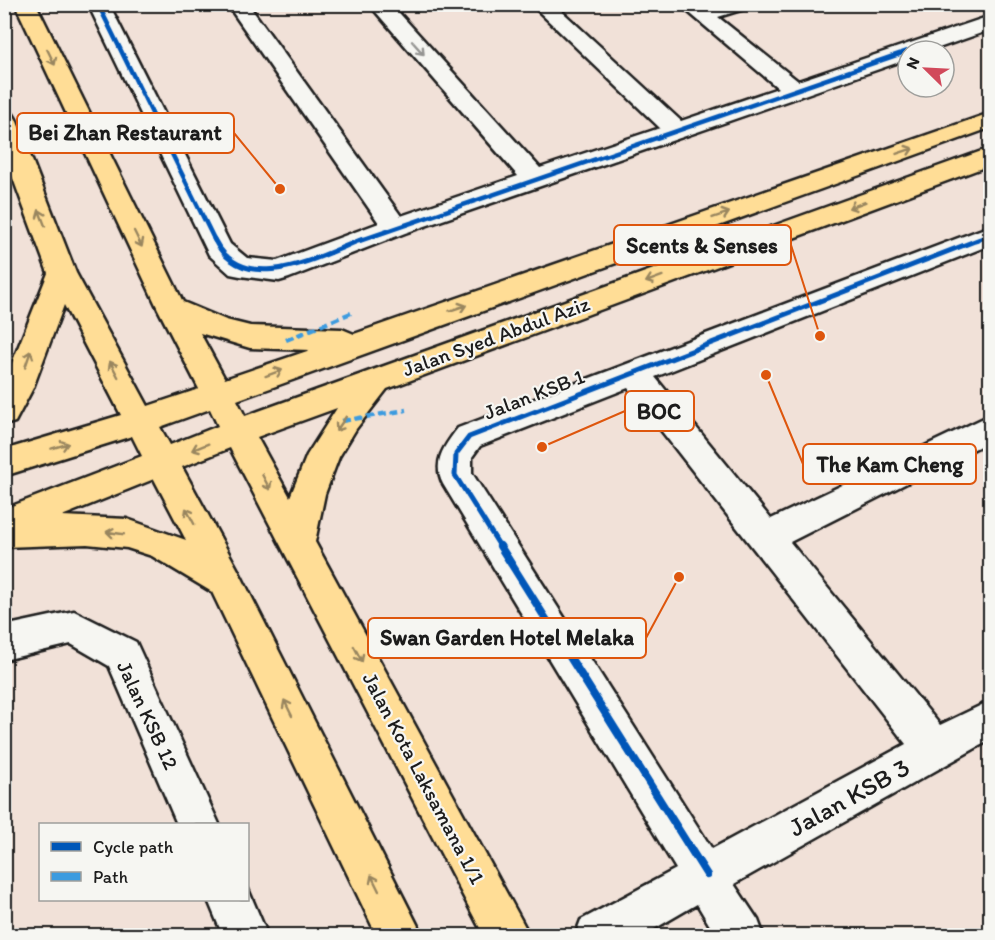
<svg xmlns="http://www.w3.org/2000/svg" width="995" height="940" font-family="Itim,sans-serif">
	<style>
		.lines { fill: none; stroke-linecap: round; stroke-linejoin: round }
		.minor-casing { stroke: #1c1c1c; stroke-width: 5 }
		.major-casing { stroke: #1c1c1c; stroke-width: 5 }
		.minor { fill: #f6f6f2; fill-rule: evenodd }
		.major { fill: #ffdd96; fill-rule: evenodd }
		.quiet { stroke: #3c9bdf; stroke-width: 4.5; stroke-dasharray: 8 4.5; stroke-linecap: butt }
		.cycleway-far2-casing { stroke: #f6f6f2; stroke-width: 8 }
		.cycleway-far1-casing { stroke: #f6f6f2; stroke-width: 9 }
		.cycleway-casing { stroke: #f6f6f2; stroke-width: 11 }
		.cycleway-far2 { stroke: #0057b8; stroke-width: 4.5 }
		.cycleway-far1 { stroke: #0057b8; stroke-width: 5 }
		.cycleway { stroke: #0057b8; stroke-width: 8 }
		.oneway { stroke: #949492 }
		.oneway2 { stroke: #99865f }
		.labels { text-anchor: middle; dominant-baseline: central; stroke-width: 4.5; stroke-linejoin: round; paint-order: stroke }
		.street-label { font-size: 21px; fill: #1c1c1c; stroke: #f6f6f2 }
		.near-street-label { font-size: 26px; fill: #1c1c1c; stroke: #f6f6f2 }
		.leader { fill: none; stroke: #de560d; stroke-width: 2 }
		.callout-dot { fill: #de560d; stroke: #f6f6f2; stroke-width: 2 }
		.callout { fill: #f6f6f2; stroke: #de560d; stroke-width: 2 }
		.callout-label { font-size: 22px; text-anchor: middle; font-weight: bold; fill: #1c1c1c }
	</style>
	<rect width="100%" height="100%" fill="#f1e1d8"/>
	<filter id="ink" filterUnits="userSpaceOnUse"><feTurbulence type="fractalNoise" baseFrequency=".0167" numOctaves="2"/><feDisplacementMap in="SourceGraphic" scale="12" xChannelSelector="R" yChannelSelector="G"/><feConvolveMatrix kernelMatrix="1 2 1 2 8 2 1 2 1" color-interpolation-filters="sRGB"/></filter>
	<g filter="url(#ink)">
		<g class="lines">
			<defs>
				<path id="minor" d="M 88,4 L 109,4 L 230,244 L 247,258 L 277,261 L 379,223 L 227,4 L 248,4 L 401,216 L 518,176 L 369,4 L 391,4 L 540,168 L 660,128 L 531,4 L 554,4 L 681,121 L 778,88 L 679,4 L 706,7 L 746,4 L 744,9 L 718,17 L 798,81 L 990,16 L 990,30 L 930,51 L 908,51 L 908,59 L 405,233 L 289,278 L 279,281 L 240,276 L 230,274 L 209,255 Z
					M 990,226 L 990,245 L 655,377 L 771,519 L 990,415 L 990,441 L 790,542 L 940,725 L 990,701 L 990,740 L 734,884 L 758,920 L 764,936 L 716,936 L 697,904 L 642,936 L 575,936 L 581,920 L 676,869 L 443,484 C 432,462 444,446 458,428 ZM 628,388 L 906,744 L 712,849 L 472,473 L 472,457 L 480,446 Z
					M 74,611 L 136,642 L 219,824 L 177,824 L 109,666 L 71,644 L 4,660 L 4,626 Z
					M 248,889 L 268,936 L 223,936 L 208,900 L 248,900 Z"/>
				<path id="major" d="M 15,4 L 36,4 L 183,302 L 226,320 L 250,326 L 342,329 L 354,334 L 990,113 L 990,128 L 237,400 L 245,416 L 990,148 L 990,165 L 387,389 L 356,429 L 339,457 L 325,494 L 315,542 L 530,936 L 484,936 L 230,448 L 182,467 L 238,570 L 423,936 L 377,936 L 212,592 L 152,556 L 127,548 L 87,544 L 4,547 L 4,509 L 142,456 L 132,436 L 4,476 L 4,450 L 121,415 L 64,305 L 33,388 L 15,422 L 4,425 L 4,383 L 48,273 L 4,154 L 4,112 L 13,114 L 16,119 L 76,273 L 148,406 L 199,389 L 158,309 ZM 200,333 L 250,348 L 310,350 L 225,379 ZM 337,408 L 307,455 L 290,497 L 257,437 ZM 210,409 L 218,426 L 170,445 L 160,427 ZM 154,479 L 186,540 L 127,519 L 62,516 Z"/>
			</defs>
			<use href="#minor" class="minor-casing"/>
			<use href="#major" class="major-casing"/>
			<use href="#minor" class="minor"/>
			<use href="#major" class="major"/>
			<path class="quiet" d="M 286,340 L 351,313
				M 342,421 L 406,410"/>
			<defs>
				<path id="cycleway-far2" d="M 98,4 L 215,241
					M 359,241 L 908,51
					M 976,241 L 990,235"/>
				<path id="cycleway-far1" d="M 214,239 C 244,299 319,256 363,239
					M 501,548 L 455,475 L 456,454 L 469,437 L 980,239"/>
				<path id="cycleway" d="M 500,546 L 707,875"/>
			</defs>
			<use href="#cycleway-far2" class="cycleway-far2-casing"/>
			<use href="#cycleway-far1" class="cycleway-far1-casing"/>
			<use href="#cycleway" class="cycleway-casing"/>
			<use href="#cycleway-far2" class="cycleway-far2"/>
			<use href="#cycleway-far1" class="cycleway-far1"/>
			<use href="#cycleway" class="cycleway"/>
		</g>
		<defs><path id="oneway-shaft" d="M-6 0H5M1.5-3L5.5 0L1.5 3" fill="none" stroke-width="1.6" stroke-linecap="round" stroke-linejoin="round" transform="scale(1.5)"/></defs>
		<use class="oneway" href="#oneway-shaft" transform="translate(418 48) rotate(48)"/>
		<g class="oneway2">
			<use href="#oneway-shaft" transform="translate(51 57) rotate(64)"/>
			<use href="#oneway-shaft" transform="translate(905 151) rotate(-19)"/>
			<use href="#oneway-shaft" transform="translate(857 205) rotate(160)"/>
			<use href="#oneway-shaft" transform="translate(721 215) rotate(-19)"/>
			<use href="#oneway-shaft" transform="translate(42 218) rotate(-111)"/>
			<use href="#oneway-shaft" transform="translate(138 239) rotate(64)"/>
			<use href="#oneway-shaft" transform="translate(654 279) rotate(160)"/>
			<use href="#oneway-shaft" transform="translate(458 308) rotate(-19)"/>
			<use href="#oneway-shaft" transform="translate(28 359) rotate(-71)"/>
			<use href="#oneway-shaft" transform="translate(114 369) rotate(-118)"/>
			<use href="#oneway-shaft" transform="translate(274 373) rotate(-20)"/>
			<use href="#oneway-shaft" transform="translate(341 424) rotate(124)"/>
			<use href="#oneway-shaft" transform="translate(60 446) rotate(-17)"/>
			<use href="#oneway-shaft" transform="translate(200 447) rotate(158)"/>
			<use href="#oneway-shaft" transform="translate(266 482) rotate(62)"/>
			<use href="#oneway-shaft" transform="translate(190 516) rotate(-118)"/>
			<use href="#oneway-shaft" transform="translate(115 533) rotate(-172)"/>
			<use href="#oneway-shaft" transform="translate(358 654) rotate(62)"/>
			<use href="#oneway-shaft" transform="translate(288 708) rotate(-116)"/>
			<use href="#oneway-shaft" transform="translate(375 883) rotate(-116)"/>
		</g>
	</g>
	<g class="labels">
		<g class="street-label">
			<text transform="translate(496 336) rotate(-20)">Jalan Syed Abdul Aziz</text>
			<text transform="translate(534 394) rotate(-21)">Jalan KSB 1</text>
			<text transform="translate(148 715) rotate(65)">Jalan KSB 12</text>
			<text transform="translate(424 778) rotate(62)">Jalan Kota Laksamana 1/1</text>
		</g>
		<g class="near-street-label">
			<text transform="translate(849 797) rotate(-29)">Jalan KSB 3</text>
		</g>
	</g>
	<path class="leader" d="M280 189L234 133M820 336L791 245M542 447L625 411M766 375L803 464M679 577L646 638"/>
	<g class="callout-dot">
		<circle cx="280" cy="189" r="6"/>
		<circle cx="820" cy="336" r="6"/>
		<circle cx="542" cy="447" r="6"/>
		<circle cx="766" cy="375" r="6"/>
		<circle cx="679" cy="577" r="6"/>
	</g>
	<g class="callout">
		<rect x="17" y="113" width="217" height="40" rx="6"/>
		<rect x="614" y="225" width="177" height="40" rx="6"/>
		<rect x="625" y="391" width="69" height="40" rx="6"/>
		<rect x="803" y="444" width="173" height="40" rx="6"/>
		<rect x="368" y="618" width="278" height="40" rx="6"/>
	</g>
	<g class="callout-label">
		<text x="125" y="140">Bei Zhan Restaurant</text>
		<text x="702" y="253">Scents &amp; Senses</text>
		<text x="659" y="419">BOC</text>
		<text x="890" y="472">The Kam Cheng</text>
		<text x="507" y="645">Swan Garden Hotel Melaka</text>
	</g>
	<rect width="995" height="940" fill="none" stroke="#f6f6f2" stroke-width="24"/>
	<rect x="12" y="12" width="971" height="916" fill="none" stroke="#1c1c1c" stroke-width="2" filter="url(#ink)"/>
	<rect x="39" y="823" width="210" height="78" fill="#f6f6f2" stroke="#9f9f9c" stroke-width="1.5"/>
	<rect x="51" y="842" width="30" height="9" fill="#0057b8" stroke="#9f9f9c" stroke-width="1.5"/>
	<text x="93" y="853" font-size="18" fill="#1c1c1c">Cycle path</text>
	<rect x="51" y="872" width="30" height="9" fill="#3c9bdf" stroke="#9f9f9c" stroke-width="1.5"/>
	<text x="93" y="883" font-size="18" fill="#1c1c1c">Path</text>
	<g transform="translate(926 69) rotate(294)"><circle r="28" fill="#f6f6f2" stroke="#9f9f9c" stroke-width="1.5"/>
	<path d="M0-4.5L10 22L0 15L-10 22Z" fill="#d1495b"/>
	<text y="-9" font-size="16" font-weight="bold" text-anchor="middle" fill="#1c1c1c">N</text>
	</g>
</svg>
